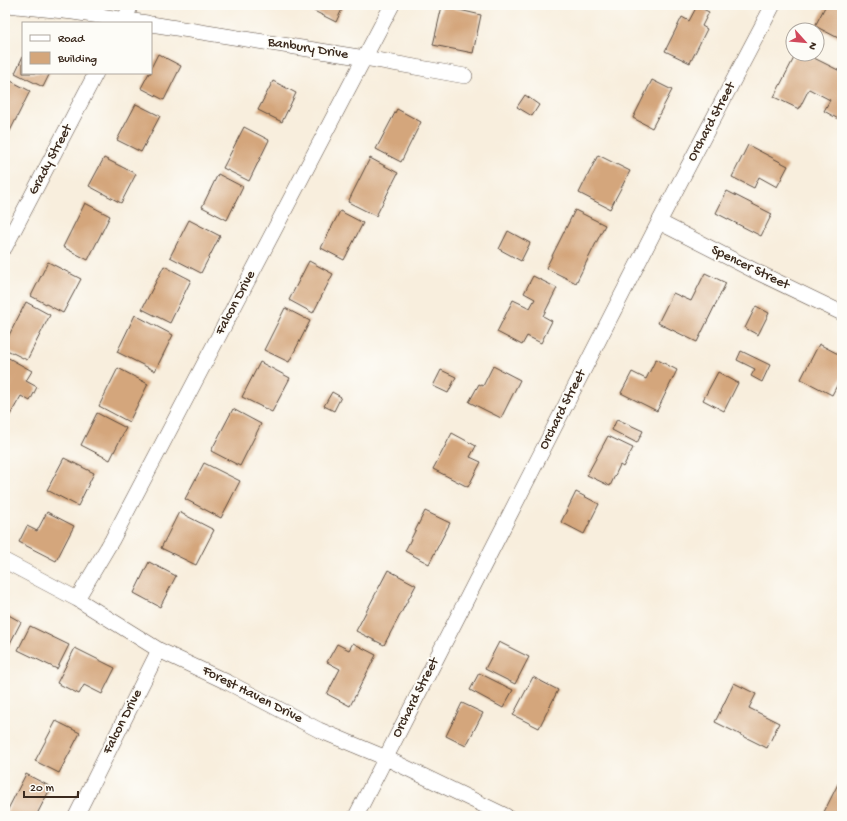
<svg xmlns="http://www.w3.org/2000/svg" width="847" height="821" font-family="'Gochi Hand',sans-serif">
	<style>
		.building { fill: #d4a67b }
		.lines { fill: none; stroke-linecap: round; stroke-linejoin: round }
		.street-casing { stroke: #57473b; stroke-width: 16 }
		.street { stroke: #fff; stroke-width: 15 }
		.labels { text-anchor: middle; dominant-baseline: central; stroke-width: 4; stroke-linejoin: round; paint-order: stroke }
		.street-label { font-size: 14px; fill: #3b2a1e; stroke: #fdfcf7 }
	</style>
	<rect width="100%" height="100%" fill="#fdfcf7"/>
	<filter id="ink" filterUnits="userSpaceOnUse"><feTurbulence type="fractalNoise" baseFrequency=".025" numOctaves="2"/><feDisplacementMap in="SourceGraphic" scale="8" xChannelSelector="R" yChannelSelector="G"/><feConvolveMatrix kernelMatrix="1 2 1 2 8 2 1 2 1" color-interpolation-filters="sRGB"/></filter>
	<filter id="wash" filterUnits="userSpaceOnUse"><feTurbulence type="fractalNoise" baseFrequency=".012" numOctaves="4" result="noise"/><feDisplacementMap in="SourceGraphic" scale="16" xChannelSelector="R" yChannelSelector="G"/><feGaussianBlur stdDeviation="0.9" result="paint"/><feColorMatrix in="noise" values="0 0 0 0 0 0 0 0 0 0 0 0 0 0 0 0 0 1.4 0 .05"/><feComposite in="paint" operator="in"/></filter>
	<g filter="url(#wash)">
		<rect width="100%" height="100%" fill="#f8eedd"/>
		<g id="blocks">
			<path class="building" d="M 317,5 L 344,5 L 336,22 L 314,11 Z
				M 826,5 L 842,5 L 842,40 L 815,26 Z
				M 442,6 L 481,15 L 473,53 L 433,45 Z
				M 697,6 L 709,12 L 702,26 L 707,29 L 690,63 L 665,51 L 682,17 L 689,21 Z
				M 158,54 L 181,66 L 164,100 L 141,88 L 149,73 L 151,73 L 151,68 Z
				M 796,54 L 806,54 L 842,72 L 842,121 L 824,111 L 830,100 L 809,89 L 799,109 L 774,97 Z
				M 23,56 L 23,73 L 50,73 L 43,87 L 15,73 Z
				M 7,79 L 30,91 L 9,133 L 5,131 L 5,83 Z
				M 652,80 L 672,90 L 652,128 L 633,118 Z
				M 273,81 L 296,93 L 282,122 L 258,110 Z
				M 525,95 L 539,105 L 532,116 L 517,107 Z
				M 136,104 L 160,116 L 141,152 L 117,140 Z
				M 397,109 L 421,122 L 401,162 L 376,149 Z
				M 244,127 L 269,140 L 249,181 L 223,168 Z
				M 748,145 L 788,166 L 777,187 L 759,177 L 754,188 L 732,177 Z
				M 598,155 L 630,171 L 610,209 L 579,193 Z
				M 104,158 L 136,174 L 121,203 L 89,186 Z
				M 370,158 L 398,173 L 376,216 L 348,202 Z
				M 218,174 L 243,187 L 227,220 L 202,207 Z
				M 727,191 L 772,214 L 761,236 L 716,213 Z
				M 85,203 L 110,216 L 88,260 L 63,247 Z
				M 575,210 L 605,225 L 576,283 L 546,268 Z
				M 340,211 L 363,223 L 344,260 L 321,248 Z
				M 189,220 L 220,236 L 201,273 L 170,257 Z
				M 508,231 L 530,243 L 521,261 L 499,249 Z
				M 309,261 L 333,274 L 313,313 L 289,300 Z
				M 48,262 L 81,279 L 63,313 L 31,296 Z
				M 164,266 L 191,280 L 170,323 L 142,309 Z
				M 705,273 L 726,283 L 697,342 L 658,323 L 673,293 L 691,301 Z
				M 533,276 L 557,288 L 543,316 L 552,321 L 541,343 L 527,336 L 522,345 L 497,332 L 513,300 L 530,308 L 535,299 L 524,293 Z
				M 26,302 L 50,315 L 27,360 L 5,349 L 5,343 Z
				M 756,306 L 769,313 L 758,335 L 745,328 Z
				M 285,308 L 310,321 L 289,362 L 264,350 Z
				M 135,315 L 173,335 L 155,371 L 117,352 Z
				M 819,344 L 842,356 L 842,376 L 832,395 L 801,379 Z
				M 741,351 L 770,365 L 762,382 L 751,376 L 755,369 L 737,360 Z
				M 5,356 L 32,371 L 26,381 L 37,387 L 30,401 L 21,396 L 10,415 L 5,412 Z
				M 656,359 L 677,370 L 657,411 L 621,393 L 632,372 L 646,379 Z
				M 260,362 L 290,378 L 272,412 L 242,397 Z
				M 493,366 L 520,380 L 501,418 L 469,402 L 479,384 L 483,386 Z
				M 118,368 L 148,384 L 129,422 L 99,406 Z
				M 441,370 L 456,377 L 448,393 L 433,386 Z
				M 718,372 L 738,383 L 724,411 L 703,400 Z
				M 332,392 L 341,397 L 334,411 L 324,406 Z
				M 233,409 L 261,424 L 240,466 L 211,451 Z
				M 97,413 L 126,428 L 110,460 L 81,445 Z
				M 617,419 L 643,431 L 637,443 L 612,430 Z
				M 452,433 L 476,446 L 470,457 L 481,462 L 468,487 L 433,469 Z
				M 608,436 L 633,448 L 623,467 L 620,465 L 610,486 L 587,475 Z
				M 64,458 L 94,473 L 78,506 L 47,490 Z
				M 204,463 L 240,481 L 221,518 L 185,499 Z
				M 576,492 L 599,504 L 584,534 L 561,522 Z
				M 425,511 L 450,523 L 429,564 L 405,551 Z
				M 47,512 L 74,526 L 56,561 L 19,542 L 27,526 L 37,531 Z
				M 179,512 L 214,530 L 196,565 L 161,548 Z
				M 149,562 L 176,576 L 160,607 L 134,593 Z
				M 388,570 L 416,585 L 384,645 L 356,631 Z
				M 5,613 L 21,622 L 5,653 Z
				M 30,626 L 69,645 L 57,669 L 18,650 Z
				M 499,642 L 529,657 L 515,684 L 485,669 Z
				M 353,643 L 376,655 L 350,706 L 327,694 L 340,669 L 327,662 L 337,644 L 349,650 Z
				M 75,648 L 115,668 L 102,694 L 84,685 L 79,694 L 57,683 Z
				M 479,673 L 513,690 L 503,708 L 470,690 Z
				M 533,677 L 558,690 L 539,728 L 513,715 Z
				M 734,683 L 756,694 L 749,708 L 779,723 L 767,748 L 715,722 Z
				M 462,703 L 483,713 L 466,746 L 446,736 Z
				M 56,721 L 80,733 L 59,773 L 35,761 Z
				M 26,774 L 51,787 L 36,816 L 12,816 L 6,813 Z
				M 842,776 L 842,816 L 822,816 Z"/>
		</g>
	</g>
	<g filter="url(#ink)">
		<use href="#blocks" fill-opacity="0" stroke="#57473b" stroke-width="1"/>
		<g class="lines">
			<defs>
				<path id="street" d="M 7,5 L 73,12 L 147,23
					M 123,23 L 131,5
					M 151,24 L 365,58 L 465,76
					M 659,222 L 757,272 L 842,313
					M 5,247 L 96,73
					M 5,561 L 77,599 L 159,650 L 229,683 L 319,730 L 386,758 L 506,816
					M 77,599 L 112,540 L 392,5
					M 76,816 L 159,650
					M 356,816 L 659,222 L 773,5"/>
			</defs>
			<use href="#street" class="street-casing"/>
			<use href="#street" class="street"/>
		</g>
	</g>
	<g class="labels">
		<g class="street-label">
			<text transform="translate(308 49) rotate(9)">Banbury Drive</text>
			<text transform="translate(712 122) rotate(-62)">Orchard Street</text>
			<text transform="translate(51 160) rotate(-62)">Grady Street</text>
			<text transform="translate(750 268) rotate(26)">Spencer Street</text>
			<text transform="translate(236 303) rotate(-62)">Falcon Drive</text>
			<text transform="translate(563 410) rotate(-63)">Orchard Street</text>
			<text transform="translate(252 695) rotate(27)">Forest Haven Drive</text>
			<text transform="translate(416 698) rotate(-63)">Orchard Street</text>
			<text transform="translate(123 722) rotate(-63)">Falcon Drive</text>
		</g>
	</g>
	<rect width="847" height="821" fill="none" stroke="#fdfcf7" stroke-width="20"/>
	<rect x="22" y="22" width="130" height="52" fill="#fdfcf7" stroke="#afa8a0"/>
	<rect x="30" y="35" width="20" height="6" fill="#ffffff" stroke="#afa8a0"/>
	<text x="58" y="42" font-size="12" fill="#3b2a1e">Road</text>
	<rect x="30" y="52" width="20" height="12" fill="#d4a67b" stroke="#afa8a0"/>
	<text x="58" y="62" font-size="12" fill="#3b2a1e">Building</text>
	<g transform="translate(805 42) rotate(117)"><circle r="19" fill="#fdfcf7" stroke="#afa8a0"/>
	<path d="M0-3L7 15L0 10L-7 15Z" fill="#d1495b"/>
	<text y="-6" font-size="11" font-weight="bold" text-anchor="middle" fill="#3b2a1e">N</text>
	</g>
	<path d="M24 791v6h54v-6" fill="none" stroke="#3b2a1e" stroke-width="2"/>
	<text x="30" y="791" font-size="12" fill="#3b2a1e" stroke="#fdfcf7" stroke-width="3" paint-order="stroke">20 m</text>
</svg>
